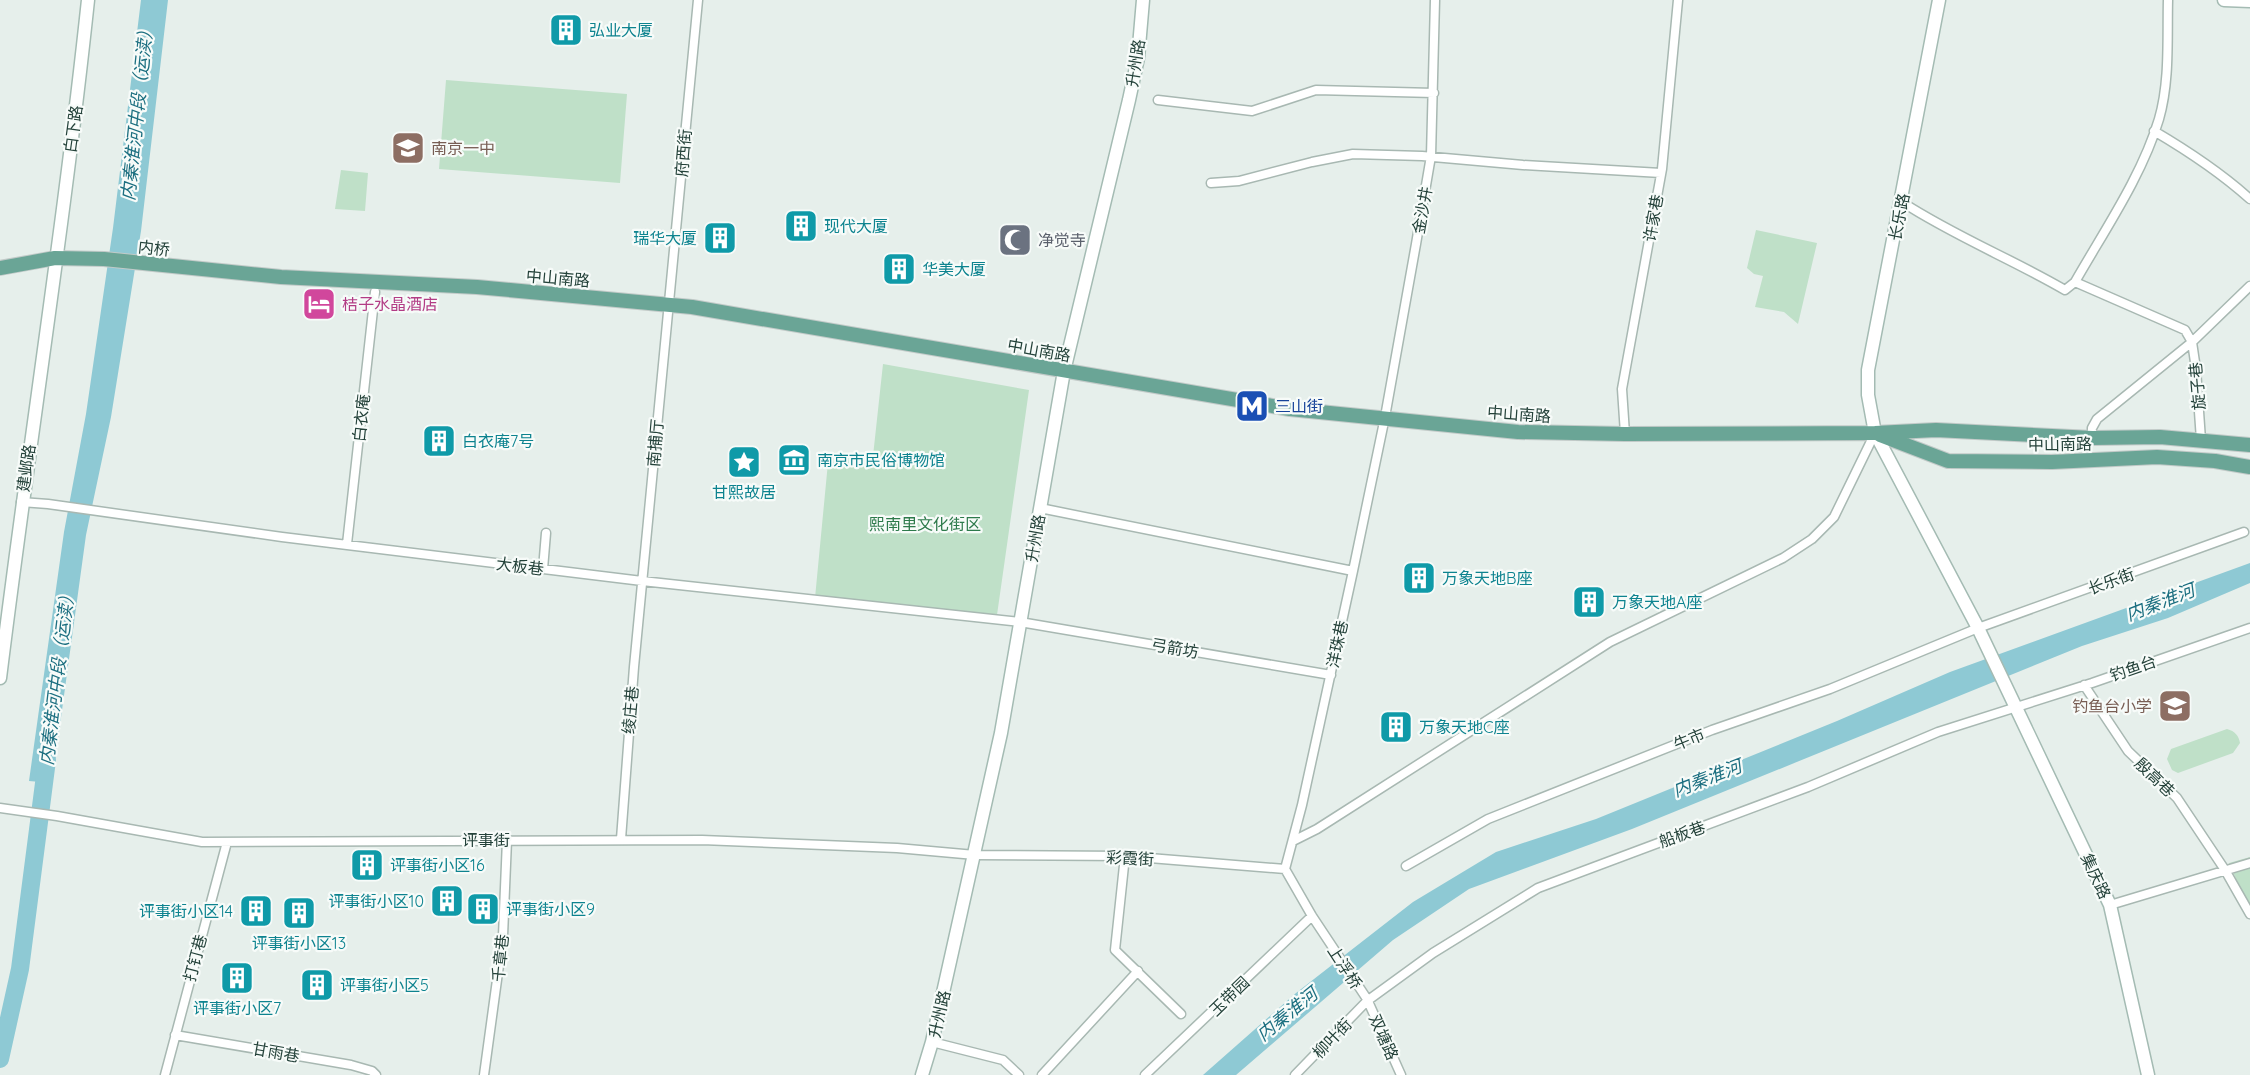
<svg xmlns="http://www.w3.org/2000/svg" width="2250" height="1075" font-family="Quicksand,'Noto Sans SC',sans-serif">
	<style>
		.green { fill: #bfe0c8 }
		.water { fill: #8ec9d4 }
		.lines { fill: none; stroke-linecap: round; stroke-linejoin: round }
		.river { stroke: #8ec9d4; stroke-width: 18 }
		.street-casing { stroke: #a8b8b2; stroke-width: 11 }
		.secondary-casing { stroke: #a4bbb3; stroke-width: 15 }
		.primary-casing { stroke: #c2cac8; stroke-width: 16 }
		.street { stroke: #fff; stroke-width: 8 }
		.secondary { stroke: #fff; stroke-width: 12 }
		.primary { stroke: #6aa596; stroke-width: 14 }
		.labels { text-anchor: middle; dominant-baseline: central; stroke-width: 4.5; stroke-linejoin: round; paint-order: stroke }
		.culture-label { font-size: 16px; fill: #0d838f; stroke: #f7fbf9; text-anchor: start }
		.street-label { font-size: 16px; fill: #24423a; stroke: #f7fbf9 }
		.education-label { font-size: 16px; fill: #785e54; stroke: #f7fbf9; text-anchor: start }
		.worship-label { font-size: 16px; fill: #5b616d; stroke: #f7fbf9; text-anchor: start }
		.hotel-label { font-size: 16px; fill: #b23c85; stroke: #f7fbf9; text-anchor: start }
		.transit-label { font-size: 16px; fill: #164399; stroke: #f7fbf9; text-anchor: start }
		.park-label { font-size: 16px; fill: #2d7a4b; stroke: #f7fbf9 }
		.water-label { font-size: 18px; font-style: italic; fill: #1c6f80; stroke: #f7fbf9 }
	</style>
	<rect width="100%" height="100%" fill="#e6efeb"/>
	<path class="green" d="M 446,80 L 627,94 L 620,183 L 439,169 Z
		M 341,170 L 368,173 L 365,211 L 335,209 Z
		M 1756,230 L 1817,243 L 1798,324 L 1784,312 L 1755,307 L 1763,276 L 1754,274 L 1747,268 Z
		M 883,364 L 1029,390 L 997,615 L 815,598 L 829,452 L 873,456 Z
		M 2227,729 C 2235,731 2239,736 2240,743 L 2233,753 L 2178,773 L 2172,770 L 2167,759 L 2171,749 Z
		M 2250,857 L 2250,911 L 2229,863 Z"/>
	<path class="water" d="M 141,0 L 168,0 L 141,231 L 111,417 L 86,535 L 52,783 L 29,781 L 64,532 L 86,414 L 113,228 Z
		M 2250,563 L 2250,583 L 2168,618 L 2082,646 L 1632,829 L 1469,889 L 1393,940 L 1236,1075 L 1203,1075 L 1296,993 L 1413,902 L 1496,852 L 1596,819 L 1837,721 L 1950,672 Z"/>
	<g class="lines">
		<path class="river" d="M 0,1059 L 20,969 L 47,760"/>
		<defs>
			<path id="street" d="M 1158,100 L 1252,111 L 1316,90 L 1434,93
				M 2154,131 C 2188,151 2220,172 2250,199
				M 1211,183 L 1239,181 L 1312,162 L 1353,154 L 1422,156 L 1523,165 L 1661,173
				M 1902,202 C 1954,236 2012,259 2065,290 L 2075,282
				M 1625,434 L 1622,389 L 1662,169 L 1678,0
				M 2092,438 L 2092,428 L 2097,419 L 2192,342 L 2185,330 L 2075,282 C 2104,231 2142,176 2159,119 C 2170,81 2167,39 2168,0
				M 2201,440 L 2196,369 L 2192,342 L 2250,286
				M 21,502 L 48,504 L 282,537 L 642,581 L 1020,622 L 1331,675
				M 1040,508 L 1353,571
				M 347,544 L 375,292
				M 543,569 L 546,533
				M 2084,685 L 2128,751 L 2177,798 L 2225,870 L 2250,914
				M 0,808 L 57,816 L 202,842 L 702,840 L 897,848 L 975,855 L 1125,856 L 1285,869
				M 621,839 L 634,667 L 698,0
				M 1293,841 L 1317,829 L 1610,642 L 1783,558 L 1812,539 L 1834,517 L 1875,433
				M 1125,856 L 1115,950 L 1181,1014
				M 1406,866 L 1488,819 L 1712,730 L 1830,689 L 1978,628 L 2244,532
				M 1285,869 L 1302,805 L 1353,571 L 1385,417 L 1416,244 L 1431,156 L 1435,0
				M 1285,869 L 1312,916 L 1367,999 L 1401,1075
				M 2110,905 L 2250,863
				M 175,1035 L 351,1065 L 372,1071 L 376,1075
				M 932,1042 L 1003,1060 L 1019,1075
				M 165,1075 L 227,842
				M 484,1075 L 503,936 L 507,840
				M 1042,1075 L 1138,971
				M 1145,1075 L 1312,916
				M 1295,1075 L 1367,1001 L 1433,953 L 1538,888 L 1808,787 L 1938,732 L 2092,683 L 2250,628"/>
			<path id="secondary" d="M 1939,0 L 1868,370 L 1868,395 L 1875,433 L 1978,628 L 2110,905 L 2148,1075
				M 2224,0 L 2250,1
				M 0,678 C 28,451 64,226 88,0
				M 922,1075 L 932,1042 L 1001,733 L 1064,371 L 1129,100 L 1138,58 L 1143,0"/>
			<path id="primary" d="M 0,268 L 55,258 L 104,259 L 281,277 L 477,287 L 692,307 L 1290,409 L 1518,432 L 1625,434 L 1875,433 L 1936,430 L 2092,438 L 2160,437 L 2250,445
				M 1880,435 L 1948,461 L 2052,462 L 2157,457 L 2215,461 L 2250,467"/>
		</defs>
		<use href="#street" class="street-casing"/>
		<use href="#secondary" class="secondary-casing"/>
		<use href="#primary" class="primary-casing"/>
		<use href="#street" class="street"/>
		<use href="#secondary" class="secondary"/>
		<use href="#primary" class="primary"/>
	</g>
	<defs>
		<symbol id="building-square" viewBox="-11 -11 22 22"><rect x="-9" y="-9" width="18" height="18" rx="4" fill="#0f9aa8" stroke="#f7fbf9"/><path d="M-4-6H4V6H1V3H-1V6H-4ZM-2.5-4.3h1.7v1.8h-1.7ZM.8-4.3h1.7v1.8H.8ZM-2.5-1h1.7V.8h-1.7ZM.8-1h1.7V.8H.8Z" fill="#fff"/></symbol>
		<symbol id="school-square" viewBox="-11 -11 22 22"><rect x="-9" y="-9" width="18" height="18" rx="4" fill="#8d6e63" stroke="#f7fbf9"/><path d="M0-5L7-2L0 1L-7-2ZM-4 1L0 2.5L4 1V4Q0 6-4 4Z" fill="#fff"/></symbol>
		<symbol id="mosque-square" viewBox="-11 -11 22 22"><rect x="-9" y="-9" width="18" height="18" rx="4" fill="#6b7280" stroke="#f7fbf9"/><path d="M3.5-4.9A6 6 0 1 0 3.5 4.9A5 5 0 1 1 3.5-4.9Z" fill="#fff"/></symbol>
		<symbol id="hotel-square" viewBox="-11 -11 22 22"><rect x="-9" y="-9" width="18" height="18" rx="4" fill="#d1479c" stroke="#f7fbf9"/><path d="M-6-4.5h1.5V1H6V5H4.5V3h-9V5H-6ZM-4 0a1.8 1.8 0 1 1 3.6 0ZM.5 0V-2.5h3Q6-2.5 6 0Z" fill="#fff"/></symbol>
		<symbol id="metro-square" viewBox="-11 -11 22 22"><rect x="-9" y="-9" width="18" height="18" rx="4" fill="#1a4fb4" stroke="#f7fbf9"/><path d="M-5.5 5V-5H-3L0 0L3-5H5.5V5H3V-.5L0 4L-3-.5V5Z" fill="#fff"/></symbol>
		<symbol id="museum-square" viewBox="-11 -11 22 22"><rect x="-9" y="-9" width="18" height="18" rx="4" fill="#0f9aa8" stroke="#f7fbf9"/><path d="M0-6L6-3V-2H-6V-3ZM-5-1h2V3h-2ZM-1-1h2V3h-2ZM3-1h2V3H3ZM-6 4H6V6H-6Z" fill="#fff"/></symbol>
		<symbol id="sight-square" viewBox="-11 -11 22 22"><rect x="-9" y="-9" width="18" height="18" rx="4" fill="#0f9aa8" stroke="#f7fbf9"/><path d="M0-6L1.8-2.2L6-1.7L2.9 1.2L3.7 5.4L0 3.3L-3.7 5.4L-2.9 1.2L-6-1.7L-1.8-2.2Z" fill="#fff"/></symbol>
	</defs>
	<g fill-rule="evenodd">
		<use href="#building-square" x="547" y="11" width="38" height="38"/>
		<use href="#school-square" x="389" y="129" width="38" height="38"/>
		<use href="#building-square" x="782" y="207" width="38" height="38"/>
		<use href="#building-square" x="701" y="219" width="38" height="38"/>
		<use href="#mosque-square" x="996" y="221" width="38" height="38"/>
		<use href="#building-square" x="880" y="250" width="38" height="38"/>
		<use href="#hotel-square" x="300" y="285" width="38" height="38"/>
		<use href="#metro-square" x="1233" y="387" width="38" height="38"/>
		<use href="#building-square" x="420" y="422" width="38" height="38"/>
		<use href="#museum-square" x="775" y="441" width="38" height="38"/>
		<use href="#sight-square" x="725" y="443" width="38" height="38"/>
		<use href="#building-square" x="1400" y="559" width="38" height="38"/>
		<use href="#building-square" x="1570" y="583" width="38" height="38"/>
		<use href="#school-square" x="2156" y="687" width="38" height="38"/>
		<use href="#building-square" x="1377" y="708" width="38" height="38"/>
		<use href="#building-square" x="348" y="846" width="38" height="38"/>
		<use href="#building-square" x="428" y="882" width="38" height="38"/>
		<use href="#building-square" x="464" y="890" width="38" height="38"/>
		<use href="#building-square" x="237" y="892" width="38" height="38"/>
		<use href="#building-square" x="280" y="894" width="38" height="38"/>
		<use href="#building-square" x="218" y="959" width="38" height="38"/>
		<use href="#building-square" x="298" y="966" width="38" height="38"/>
	</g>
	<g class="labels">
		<g class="culture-label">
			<text x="589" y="30">弘业大厦</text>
			<text x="824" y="226">现代大厦</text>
			<text x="697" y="238" text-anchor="end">瑞华大厦</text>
			<text x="922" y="269">华美大厦</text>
			<text x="462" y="441">白衣庵7号</text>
			<text x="817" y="460">南京市民俗博物馆</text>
			<text x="744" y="492" text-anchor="middle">甘熙故居</text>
			<text x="1442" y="578">万象天地B座</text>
			<text x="1612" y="602">万象天地A座</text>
			<text x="1419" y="727">万象天地C座</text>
			<text x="390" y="865">评事街小区16</text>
			<text x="424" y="901" text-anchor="end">评事街小区10</text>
			<text x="506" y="909">评事街小区9</text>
			<text x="233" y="911" text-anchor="end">评事街小区14</text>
			<text x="299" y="943" text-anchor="middle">评事街小区13</text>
			<text x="340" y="985">评事街小区5</text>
			<text x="237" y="1008" text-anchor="middle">评事街小区7</text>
		</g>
		<g class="street-label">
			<text transform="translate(1135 63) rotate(-81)">升州路</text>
			<text transform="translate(73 129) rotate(-82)">白下路</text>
			<text transform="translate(683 153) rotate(-85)">府西街</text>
			<text transform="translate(1422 210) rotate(-80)">金沙井</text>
			<text transform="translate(1899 217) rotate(-79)">长乐路</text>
			<text transform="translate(1653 218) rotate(-80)">许家巷</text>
			<text transform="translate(154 248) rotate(6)">内桥</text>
			<text transform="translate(558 278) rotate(5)">中山南路</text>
			<text transform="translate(1039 350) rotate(10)">中山南路</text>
			<text transform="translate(2197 386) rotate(-95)">旋子巷</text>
			<text transform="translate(1519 414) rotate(4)">中山南路</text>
			<text transform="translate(361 418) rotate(-84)">白衣庵</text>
			<text transform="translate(655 443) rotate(-85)">南捕厅</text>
			<text transform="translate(2060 444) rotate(-1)">中山南路</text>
			<text transform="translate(26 468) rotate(-82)">建邺路</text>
			<text transform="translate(1035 538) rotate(-80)">升州路</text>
			<text transform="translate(520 566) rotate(7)">大板巷</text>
			<text transform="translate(2111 581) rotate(-20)">长乐街</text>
			<text transform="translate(1337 644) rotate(-78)">洋珠巷</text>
			<text transform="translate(1175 648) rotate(10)">弓箭坊</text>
			<text transform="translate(2133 668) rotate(-19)">钓鱼台</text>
			<text transform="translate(630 710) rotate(-85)">绫庄巷</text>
			<text transform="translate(1689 739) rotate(-22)">牛市</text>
			<text transform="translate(2155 777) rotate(44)">殷高巷</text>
			<text transform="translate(1682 834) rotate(-20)">船板巷</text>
			<text x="486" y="840">评事街</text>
			<text transform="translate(1130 858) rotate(3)">彩霞街</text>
			<text transform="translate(2096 876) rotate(65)">集庆路</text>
			<text transform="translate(195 958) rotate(-75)">打钉巷</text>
			<text transform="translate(500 958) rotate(-84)">千章巷</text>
			<text transform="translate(1345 967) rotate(57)">上浮桥</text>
			<text transform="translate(1229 996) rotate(-44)">玉带园</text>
			<text transform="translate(939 1014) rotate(-77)">升州路</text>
			<text transform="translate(1384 1037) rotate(66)">双塘路</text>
			<text transform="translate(1332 1038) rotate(-46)">柳叶街</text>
			<text transform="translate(276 1052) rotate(10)">甘雨巷</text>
		</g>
		<g class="education-label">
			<text x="431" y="148">南京一中</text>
			<text x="2152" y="706" text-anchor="end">钓鱼台小学</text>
		</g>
		<g class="worship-label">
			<text x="1038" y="240">净觉寺</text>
		</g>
		<g class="hotel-label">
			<text x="342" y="304">桔子水晶酒店</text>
		</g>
		<g class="transit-label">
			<text x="1275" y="406">三山街</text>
		</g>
		<g class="park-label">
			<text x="925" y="524">熙南里文化街区</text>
		</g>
		<g class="water-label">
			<text transform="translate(137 111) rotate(-84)">内秦淮河中段（运渎）</text>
			<text transform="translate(2160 602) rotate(-21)">内秦淮河</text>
			<text transform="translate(57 676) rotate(-83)">内秦淮河中段（运渎）</text>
			<text transform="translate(1707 778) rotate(-21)">内秦淮河</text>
			<text transform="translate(1287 1014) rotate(-39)">内秦淮河</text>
		</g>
	</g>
</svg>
